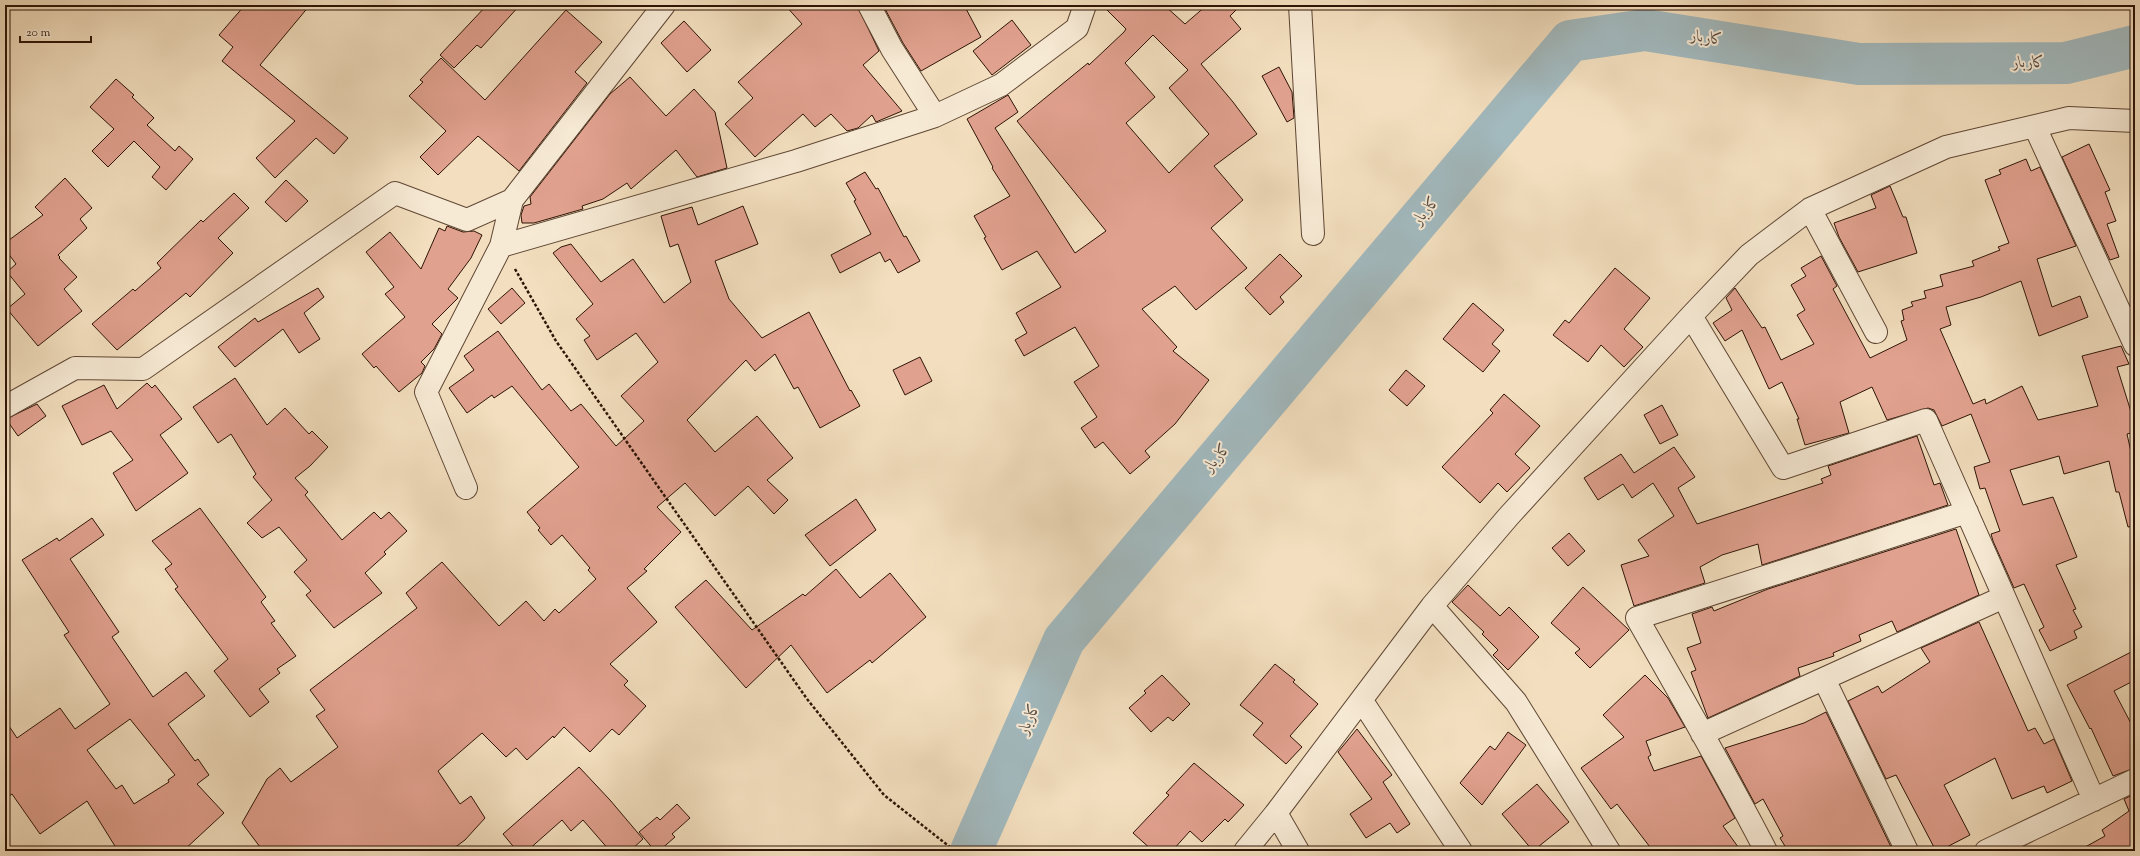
<svg xmlns="http://www.w3.org/2000/svg" width="2140" height="856" font-family="'Sorts Mill Goudy',Amiri,serif">
	<style>
		.lines { fill: none; stroke-linecap: round; stroke-linejoin: round }
		.river { stroke: #a2b9be; stroke-width: 42 }
		.building { fill: #e1a18f; stroke: #2e1406; fill-rule: evenodd }
		.minor-casing { stroke: #5f4734; stroke-width: 24 }
		.path { stroke: #2e1406; stroke-width: 2.5; stroke-dasharray: 3 2; stroke-linecap: butt }
		.minor { stroke: #f7ead5; stroke-width: 22 }
		.labels { text-anchor: middle; dominant-baseline: central; stroke-width: 4; stroke-linejoin: round; paint-order: stroke }
		.water-label { font-size: 16px; font-style: italic; fill: #574e46; stroke: #f7ead5 }
	</style>
	<rect width="100%" height="100%" fill="#f3dfbf"/>
	<filter id="stains"><feTurbulence type="fractalNoise" baseFrequency=".005" numOctaves="4"/><feColorMatrix values="0 0 0 0 .2 0 0 0 0 .09 0 0 0 0 .02 0 0 0 .5 -.17"/></filter>
	<radialGradient id="worn" r=".72"><stop offset=".6" stop-color="#630" stop-opacity="0"/><stop offset="1" stop-color="#630" stop-opacity=".3"/></radialGradient>
	<g class="lines">
		<path class="river" d="M 971,851 L 1064,640 L 1570,41 L 1645,30 L 1859,64 L 2066,63 L 2135,46"/>
	</g>
	<path class="building" d="M 245,5 L 310,5 L 260,65 L 348,138 L 334,154 L 316,138 L 275,178 L 256,158 L 295,121 L 222,61 L 233,47 L 219,35 Z
		M 487,5 L 520,5 L 481,48 L 477,45 L 454,68 L 440,55 Z
		M 785,5 L 857,5 L 879,51 L 863,65 L 902,111 L 876,122 L 872,115 L 858,128 L 847,131 L 831,114 L 815,127 L 803,114 L 755,157 L 725,124 L 753,98 L 738,82 L 802,24 Z
		M 883,5 L 964,5 L 981,37 L 921,71 L 903,43 Z
		M 1102,5 L 1164,5 L 1185,24 L 1207,5 L 1241,5 L 1230,16 L 1241,29 L 1201,64 L 1233,102 L 1257,134 L 1214,166 L 1243,200 L 1211,228 L 1247,268 L 1196,310 L 1175,286 L 1142,309 L 1177,347 L 1173,351 L 1209,380 L 1175,424 L 1145,451 L 1150,457 L 1130,474 L 1103,442 L 1095,448 L 1081,428 L 1097,417 L 1074,382 L 1099,366 L 1075,327 L 1024,356 L 1015,340 L 1027,333 L 1016,313 L 1061,287 L 1037,251 L 1002,270 L 984,238 L 986,237 L 974,216 L 1010,196 L 992,168 L 993,167 L 967,119 L 1008,95 L 1018,112 L 995,128 L 1075,253 L 1106,231 L 1017,121 L 1088,63 L 1089,65 L 1124,32 L 1126,29 ZM 1153,35 L 1188,70 L 1169,88 L 1209,134 L 1169,173 L 1126,123 L 1155,97 L 1125,63 Z
		M 566,10 L 602,42 L 575,72 L 587,83 L 519,171 L 478,136 L 438,175 L 420,157 L 446,131 L 409,96 L 423,82 L 420,80 L 441,58 L 485,100 Z
		M 1012,20 L 1031,45 L 992,75 L 973,51 Z
		M 684,21 L 711,50 L 687,72 L 661,43 Z
		M 1279,67 L 1292,92 L 1294,118 L 1287,122 L 1262,76 Z
		M 630,77 L 666,116 L 694,89 L 715,112 L 727,168 L 697,177 L 676,150 L 631,189 L 627,183 L 603,199 L 582,206 L 583,209 L 534,223 L 522,223 L 521,215 L 524,206 L 531,204 L 530,197 L 610,94 Z
		M 116,79 L 134,95 L 132,97 L 154,118 L 147,125 L 175,151 L 179,146 L 193,159 L 166,190 L 152,177 L 160,167 L 134,141 L 108,167 L 92,151 L 114,129 L 90,107 Z
		M 2089,144 L 2110,190 L 2105,192 L 2116,221 L 2107,224 L 2119,257 L 2110,260 L 2062,157 Z
		M 2026,159 L 2031,171 L 2040,167 L 2076,246 L 2037,259 L 2052,307 L 2080,296 L 2088,317 L 2039,336 L 2021,281 L 1981,297 L 1946,307 L 1951,325 L 1940,329 L 1973,404 L 1985,399 L 1986,404 L 2022,386 L 2038,420 L 2098,406 L 2082,356 L 2121,346 L 2129,364 L 2117,367 L 2132,415 L 2135,414 L 2135,432 L 2127,434 L 2135,470 L 2135,526 L 2128,527 L 2119,492 L 2116,492 L 2109,461 L 2064,474 L 2059,456 L 2010,470 L 2023,505 L 2053,497 L 2077,557 L 2056,565 L 2076,609 L 2073,610 L 2082,627 L 2074,631 L 2077,638 L 2050,651 L 2039,630 L 2044,627 L 2024,584 L 2014,588 L 1993,541 L 1991,534 L 2000,531 L 1985,488 L 1980,489 L 1974,467 L 1990,462 L 1971,414 L 1942,426 L 1934,410 L 1928,408 L 1887,420 L 1872,387 L 1840,402 L 1849,433 L 1805,445 L 1797,419 L 1799,419 L 1782,382 L 1769,389 L 1742,330 L 1725,341 L 1713,323 L 1732,310 L 1726,298 L 1735,288 L 1762,328 L 1765,327 L 1781,360 L 1814,344 L 1797,315 L 1805,310 L 1791,285 L 1806,276 L 1801,268 L 1821,256 L 1837,286 L 1833,289 L 1870,358 L 1907,340 L 1901,321 L 1904,320 L 1902,310 L 1913,306 L 1911,302 L 1926,298 L 1924,291 L 1943,286 L 1940,275 L 1974,266 L 1972,261 L 2000,250 L 1998,247 L 2009,243 L 1985,180 L 2001,174 L 1999,170 Z
		M 865,172 L 876,189 L 878,188 L 904,237 L 906,236 L 920,261 L 898,273 L 890,259 L 885,262 L 880,252 L 840,273 L 831,255 L 871,234 L 854,201 L 856,200 L 846,183 Z
		M 65,178 L 92,208 L 80,219 L 87,228 L 58,255 L 60,257 L 59,258 L 77,277 L 64,289 L 82,311 L 38,346 L 7,309 L 25,294 L 7,272 L 16,264 L 5,249 L 5,243 L 43,215 L 35,207 Z
		M 286,180 L 308,201 L 286,222 L 265,202 Z
		M 1890,186 L 1903,217 L 1906,217 L 1917,253 L 1858,272 L 1839,237 L 1834,223 L 1876,208 L 1871,195 Z
		M 234,193 L 249,208 L 218,238 L 233,253 L 190,297 L 186,293 L 117,350 L 92,324 L 133,289 L 135,291 L 161,268 L 157,263 L 201,220 L 203,222 Z
		M 743,206 L 758,244 L 715,261 L 729,299 L 762,338 L 809,312 L 850,391 L 851,390 L 860,406 L 820,428 L 798,387 L 794,389 L 775,354 L 755,371 L 746,360 L 687,420 L 715,452 L 757,416 L 793,458 L 767,480 L 788,500 L 774,514 L 748,486 L 715,516 L 685,483 L 657,507 L 681,532 L 644,569 L 647,571 L 627,588 L 657,622 L 610,664 L 628,681 L 624,685 L 646,706 L 619,735 L 612,729 L 590,752 L 564,727 L 554,738 L 553,736 L 527,760 L 516,748 L 506,757 L 482,733 L 438,771 L 460,804 L 471,796 L 485,818 L 465,840 L 450,851 L 263,851 L 242,823 L 267,779 L 280,768 L 291,782 L 338,747 L 316,716 L 325,710 L 310,690 L 417,608 L 406,593 L 442,562 L 499,626 L 526,601 L 544,621 L 555,609 L 559,613 L 596,579 L 588,570 L 590,568 L 562,535 L 551,545 L 538,530 L 540,528 L 527,512 L 579,467 L 512,386 L 494,398 L 492,395 L 467,413 L 449,388 L 474,370 L 464,356 L 498,331 L 542,390 L 549,384 L 571,411 L 581,404 L 616,446 L 644,421 L 621,396 L 658,362 L 636,333 L 597,360 L 584,340 L 590,336 L 576,319 L 593,304 L 553,253 L 561,247 L 571,244 L 601,282 L 633,259 L 664,303 L 691,282 L 678,244 L 670,247 L 661,216 L 692,207 L 698,225 Z
		M 447,226 L 463,232 L 474,231 L 482,235 L 471,258 L 448,289 L 458,298 L 432,324 L 442,334 L 434,349 L 421,362 L 425,366 L 422,373 L 399,392 L 376,366 L 374,368 L 362,354 L 405,317 L 385,294 L 394,287 L 366,252 L 390,232 L 421,269 L 439,228 L 445,231 Z
		M 1280,254 L 1302,276 L 1280,297 L 1284,302 L 1270,315 L 1245,288 Z
		M 1615,268 L 1650,298 L 1624,329 L 1643,347 L 1624,367 L 1601,345 L 1588,362 L 1553,335 L 1565,320 L 1569,323 Z
		M 318,288 L 324,297 L 304,313 L 320,339 L 299,353 L 283,329 L 235,367 L 218,347 L 255,318 L 258,322 Z
		M 512,288 L 525,303 L 501,324 L 488,309 Z
		M 1473,303 L 1504,330 L 1492,344 L 1500,351 L 1483,372 L 1443,339 Z
		M 920,357 L 932,381 L 905,395 L 893,370 Z
		M 1406,370 L 1425,386 L 1407,406 L 1389,390 Z
		M 235,378 L 267,425 L 285,408 L 309,434 L 312,431 L 328,447 L 310,466 L 295,478 L 308,492 L 305,495 L 342,540 L 374,512 L 381,519 L 389,512 L 407,531 L 384,552 L 386,554 L 365,573 L 382,593 L 334,628 L 306,595 L 311,591 L 294,572 L 307,560 L 279,527 L 262,538 L 247,523 L 272,500 L 253,477 L 256,474 L 231,434 L 218,443 L 193,407 Z
		M 147,383 L 152,388 L 155,385 L 182,419 L 160,435 L 188,473 L 136,511 L 113,473 L 133,460 L 111,431 L 82,445 L 62,406 L 104,385 L 117,409 Z
		M 1504,394 L 1540,426 L 1515,454 L 1530,468 L 1507,492 L 1498,483 L 1480,503 L 1442,467 L 1493,413 L 1490,410 Z
		M 37,404 L 46,416 L 18,436 L 6,419 Z
		M 1662,405 L 1678,435 L 1660,444 L 1644,415 Z
		M 1917,436 L 1934,485 L 1940,483 L 1948,505 L 1762,565 L 1758,544 L 1722,555 L 1700,567 L 1705,583 L 1634,606 L 1621,565 L 1649,556 L 1638,540 L 1674,516 L 1653,483 L 1632,498 L 1623,484 L 1598,500 L 1584,478 L 1621,454 L 1634,473 L 1674,447 L 1695,477 L 1678,488 L 1697,524 L 1823,483 L 1821,479 L 1831,475 L 1828,466 Z
		M 856,499 L 876,530 L 830,566 L 805,535 Z
		M 200,508 L 266,597 L 261,602 L 275,621 L 271,623 L 296,656 L 277,669 L 280,673 L 259,689 L 269,702 L 250,717 L 214,671 L 228,659 L 175,589 L 178,587 L 165,569 L 172,564 L 152,541 Z
		M 92,518 L 104,535 L 70,559 L 119,632 L 112,637 L 153,697 L 186,672 L 205,696 L 168,724 L 195,761 L 198,759 L 209,775 L 197,784 L 224,813 L 183,851 L 118,851 L 87,801 L 40,834 L 12,794 L 5,799 L 5,720 L 17,738 L 60,708 L 75,729 L 110,704 L 64,635 L 69,632 L 22,560 L 57,538 L 59,541 ZM 130,719 L 175,775 L 168,780 L 169,782 L 134,804 L 122,785 L 116,789 L 87,750 Z
		M 1956,529 L 1979,595 L 1897,632 L 1892,621 L 1859,635 L 1861,641 L 1833,653 L 1834,656 L 1798,668 L 1800,676 L 1708,718 L 1691,672 L 1696,670 L 1687,648 L 1701,643 L 1692,614 L 1712,607 L 1714,611 L 1768,589 Z
		M 1569,533 L 1585,551 L 1568,566 L 1552,548 Z
		M 836,569 L 860,598 L 890,573 L 926,617 L 872,663 L 870,660 L 827,693 L 791,645 L 746,688 L 675,607 L 706,580 L 752,630 L 803,594 L 805,596 Z
		M 1468,585 L 1500,616 L 1509,607 L 1539,637 L 1508,670 L 1493,655 L 1498,650 L 1482,634 L 1484,632 L 1452,602 Z
		M 1583,587 L 1629,630 L 1590,668 L 1575,653 L 1580,649 L 1551,623 Z
		M 1979,622 L 2028,731 L 2035,728 L 2044,744 L 2054,739 L 2072,781 L 2047,793 L 2044,786 L 2012,799 L 1995,758 L 1944,785 L 1970,835 L 1939,851 L 1936,851 L 1896,775 L 1886,779 L 1848,701 L 1878,686 L 1882,693 L 1930,662 L 1921,648 Z
		M 2135,650 L 2135,680 L 2114,691 L 2135,731 L 2135,768 L 2113,776 L 2091,728 L 2090,729 L 2067,685 Z
		M 1275,664 L 1295,680 L 1293,682 L 1318,704 L 1290,736 L 1302,747 L 1286,764 L 1253,735 L 1263,723 L 1240,705 Z
		M 1162,675 L 1190,704 L 1173,721 L 1168,717 L 1151,732 L 1129,708 L 1146,693 L 1144,691 Z
		M 1645,675 L 1668,698 L 1685,727 L 1646,741 L 1651,755 L 1648,757 L 1654,771 L 1701,756 L 1735,818 L 1723,826 L 1741,851 L 1653,851 L 1617,804 L 1611,809 L 1581,768 L 1624,737 L 1603,715 Z
		M 1826,712 L 1891,847 L 1885,851 L 1788,851 L 1780,838 L 1783,836 L 1763,799 L 1755,804 L 1725,748 L 1804,723 Z
		M 1357,729 L 1392,775 L 1383,782 L 1410,824 L 1397,833 L 1390,823 L 1366,838 L 1350,814 L 1372,799 L 1338,752 Z
		M 1508,732 L 1526,745 L 1482,805 L 1460,783 L 1490,746 L 1495,750 Z
		M 1194,763 L 1244,805 L 1228,822 L 1225,819 L 1202,842 L 1190,831 L 1172,851 L 1153,851 L 1133,833 L 1169,795 L 1166,793 Z
		M 579,767 L 610,800 L 643,839 L 630,851 L 610,851 L 583,820 L 571,831 L 562,820 L 527,851 L 517,851 L 503,834 Z
		M 1537,784 L 1569,822 L 1533,851 L 1502,814 Z
		M 2135,794 L 2135,851 L 2078,851 L 2105,836 L 2102,830 L 2129,811 L 2124,799 Z
		M 677,804 L 690,818 L 672,834 L 675,837 L 659,851 L 655,851 L 639,832 L 657,817 L 660,820 Z"/>
	<g class="lines">
		<defs>
			<path id="minor" d="M 869,5 L 892,49 L 935,116
				M 1300,5 L 1313,234
				M 2035,127 L 2135,345
				M 1810,209 L 1876,332
				M 501,246 L 796,161 L 935,116 L 1001,85 L 1077,28 L 1085,5
				M 1691,316 L 1783,468 L 1926,420 L 2094,800
				M 5,407 L 75,368 L 143,369 L 395,193 L 467,220 L 512,200
				M 466,488 L 426,392 L 501,246 L 512,200 L 664,5
				M 1432,606 L 1516,702 L 1609,851
				M 1824,679 L 1907,851
				M 1362,701 L 1461,851
				M 1702,734 L 2004,597
				M 1276,813 L 1298,851
				M 1245,851 L 1276,813 L 1432,606 L 1508,517 L 1691,316 L 1749,255 L 1810,209 L 1946,147 L 2069,118 L 2135,121
				M 1766,851 C 1725,772 1681,695 1637,618 L 1967,512
				M 1986,851 L 2135,780"/>
		</defs>
		<use href="#minor" class="minor-casing"/>
		<path class="path" d="M 515,269 L 556,341 L 807,699 L 884,795 L 955,851"/>
		<use href="#minor" class="minor"/>
	</g>
	<g class="labels">
		<g class="water-label">
			<text transform="translate(1707 39) rotate(9)">کاربار</text>
			<text x="2029" y="63">کاربار</text>
			<text transform="translate(1427 211) rotate(-50)">کاربار</text>
			<text transform="translate(1218 458) rotate(-50)">کاربار</text>
			<text transform="translate(1030 719) rotate(-66)">کاربار</text>
		</g>
	</g>
	<rect width="2140" height="856" fill="none" stroke="#f3dfbf" stroke-width="20"/>
	<rect x="6" y="6" width="2128" height="844" fill="none" stroke="#2e1406" stroke-width="2"/>
	<rect x="10" y="10" width="2120" height="836" fill="none" stroke="#2e1406"/>
	<path d="M20 36v6h71v-6" fill="none" stroke="#2e1406" stroke-width="2"/>
	<text x="26" y="36" font-size="12" fill="#2e1406" stroke="#f7ead5" stroke-width="3" paint-order="stroke">20 m</text>
	<rect width="100%" height="100%" filter="url(#stains)"/>
	<rect width="100%" height="100%" fill="url(#worn)"/>
</svg>
